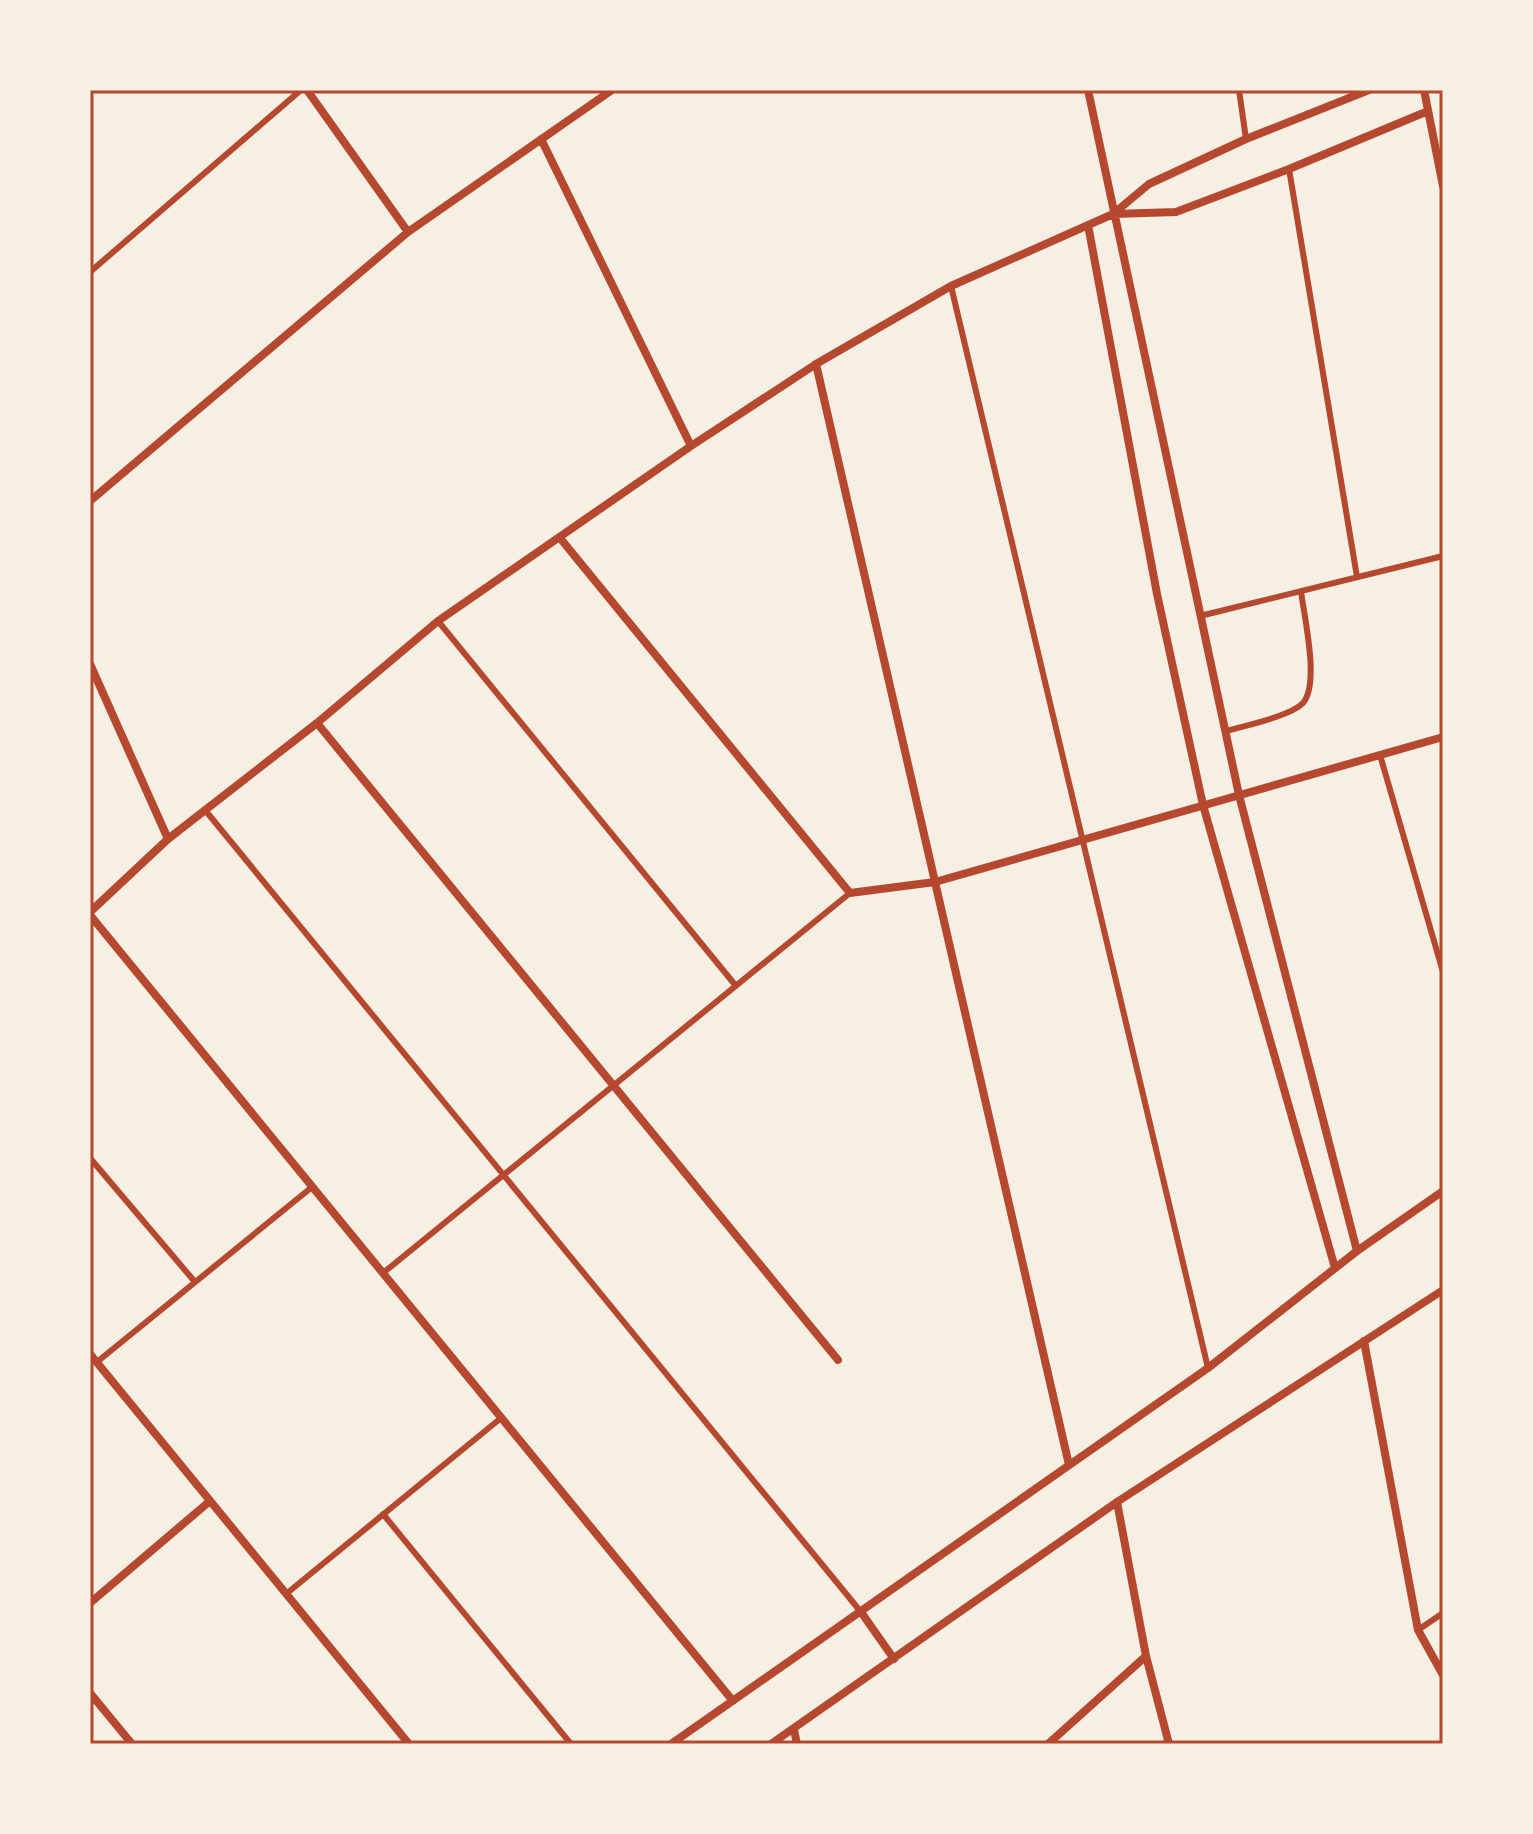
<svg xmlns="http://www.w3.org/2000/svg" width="1533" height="1834" font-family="'Fira Sans',sans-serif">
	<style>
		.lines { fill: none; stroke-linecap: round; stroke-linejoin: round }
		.service { stroke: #b5482f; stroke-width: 6 }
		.minor { stroke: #b5482f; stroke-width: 8 }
		.neatline { fill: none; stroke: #b5482f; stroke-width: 3 }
	</style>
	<rect width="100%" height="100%" fill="#f6efe4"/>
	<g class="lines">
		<path class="service" d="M 1239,90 L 1246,139
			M 1289,169 L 1357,577
			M 90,272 L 301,90
			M 951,286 L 1208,1368
			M 1200,616 L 1443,556
			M 438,621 L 736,986
			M 1226,731 C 1244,726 1291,716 1303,703 C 1320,683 1304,617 1301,591
			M 1380,755 L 1443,972
			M 205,810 L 861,1612
			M 90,1158 L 195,1282
			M 383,1273 L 850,893
			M 97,1362 L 312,1187
			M 383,1514 L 571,1744
			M 286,1594 L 501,1418
			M 1418,1630 L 1443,1613"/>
		<path class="minor" d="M 307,90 L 408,232
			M 1088,90 L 1239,795 L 1357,1251
			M 1424,90 L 1443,186
			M 541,139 L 691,446
			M 1114,214 L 1176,212 L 1289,169 L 1428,111
			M 1088,225 L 1157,594 L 1203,805 L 1335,1268
			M 816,364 L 1069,1465
			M 90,501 L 408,232 L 612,90
			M 560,538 L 850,893 L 935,882 L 1443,737
			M 90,664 L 168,839
			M 317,723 L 838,1360
			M 90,912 L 168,839 L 317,723 L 438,621 L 691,446 L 816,364 L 951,286 L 1113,214 L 1149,184 L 1246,139 L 1369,90
			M 90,915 L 733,1701
			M 1364,1341 L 1418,1630 L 1443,1675
			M 90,1354 L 409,1744
			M 1117,1502 L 1146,1656 L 1169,1744
			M 90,1603 L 210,1501
			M 861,1612 L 894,1659
			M 90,1693 L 132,1744
			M 794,1730 L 797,1744
			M 671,1744 L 1208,1368 L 1357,1251 L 1443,1191
			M 771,1744 L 1117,1502 L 1443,1290
			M 1048,1744 L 1146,1656"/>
	</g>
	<rect width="1533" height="1834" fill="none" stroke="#f6efe4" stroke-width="184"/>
	<rect x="92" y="92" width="1349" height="1650" class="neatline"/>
</svg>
